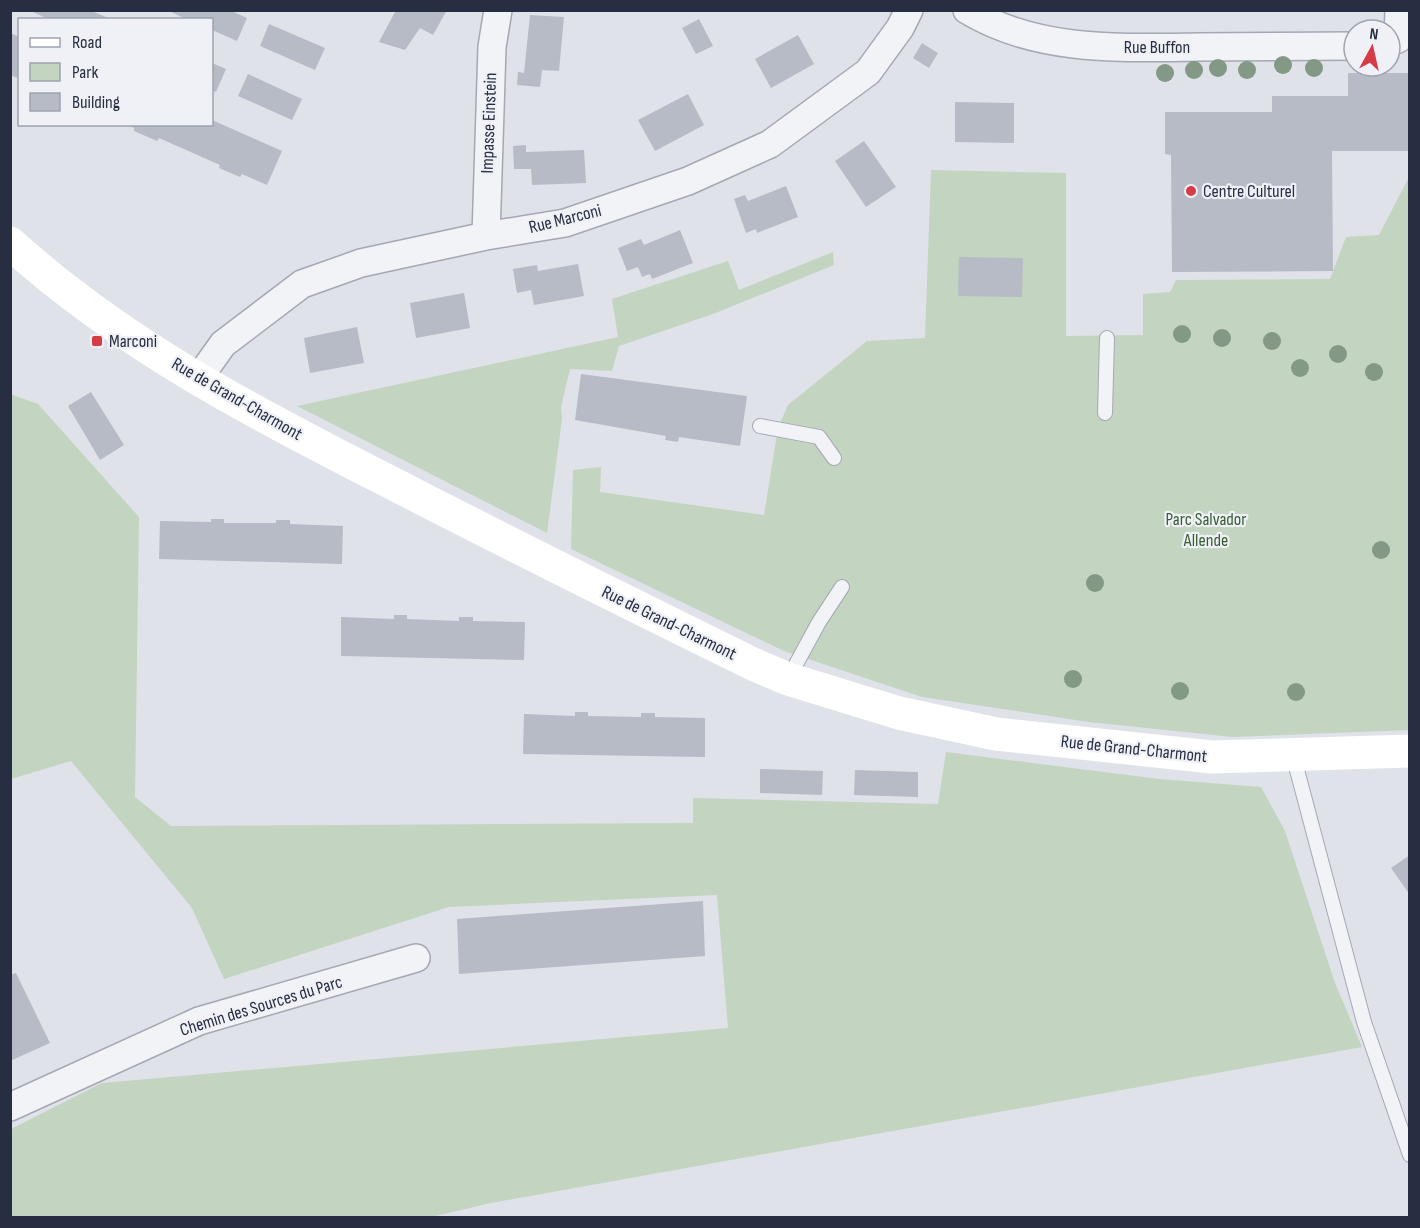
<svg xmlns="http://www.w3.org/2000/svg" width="1420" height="1228" font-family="'Sofia Sans Condensed',sans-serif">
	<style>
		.green { fill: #c3d4c0 }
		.building { fill: #b6bbc6 }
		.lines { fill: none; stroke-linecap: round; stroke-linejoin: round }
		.lane-casing { stroke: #a4a8b3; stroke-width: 16 }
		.street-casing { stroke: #a4a8b3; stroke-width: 30 }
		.lane { stroke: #f2f3f7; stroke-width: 14 }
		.street { stroke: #f2f3f7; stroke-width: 27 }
		.secondary { stroke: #fff; stroke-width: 33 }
		.tree { fill: #839985 }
		.poi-dot { fill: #d63c45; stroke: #eff1f7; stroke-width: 2 }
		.labels { text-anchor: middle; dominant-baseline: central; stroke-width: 4.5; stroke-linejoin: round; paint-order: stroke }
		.street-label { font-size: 18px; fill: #272e41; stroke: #eff1f7 }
		.poi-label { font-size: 18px; fill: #272e41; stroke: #eff1f7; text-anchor: start }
		.park-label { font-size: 18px; fill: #375e33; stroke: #eff1f7 }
	</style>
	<rect width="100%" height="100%" fill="#dfe2e9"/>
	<path class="green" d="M 931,170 L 1066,173 L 1066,336 L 1143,335 L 1143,294 L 1170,292 L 1176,280 L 1330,279 L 1346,237 L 1379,235 L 1409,177 L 1409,730 L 1233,737 L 1089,722 L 922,697 L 784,651 L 571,549 L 573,470 L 601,467 L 600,492 L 764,515 L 778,428 L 788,405 L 867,341 L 925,338 Z
		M 833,252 L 834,265 L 713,314 L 619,346 L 612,371 L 570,369 L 561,407 L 562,419 L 547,533 L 297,406 L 618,337 L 612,299 L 728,261 L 739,290 Z
		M 10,394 L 38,404 L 139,517 L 135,797 L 171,826 L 693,823 L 693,798 L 938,804 L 946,752 L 1159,779 L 1261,787 L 1285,831 L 1335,983 L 1362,1047 L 491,1203 L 431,1217 L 11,1217 L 11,1129 L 102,1083 L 728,1028 L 717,895 L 449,907 L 224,979 L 192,908 L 71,761 L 11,779 Z"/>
	<path class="building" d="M 29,10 L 89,10 L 111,19 L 50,20 Z
		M 167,10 L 229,10 L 247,18 L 237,41 L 212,30 L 212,20 L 188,20 Z
		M 396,10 L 447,10 L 433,35 L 420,28 L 405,50 L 379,42 Z
		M 530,15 L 564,17 L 559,71 L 542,70 L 540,87 L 517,85 L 518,72 L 524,73 Z
		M 699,19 L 713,46 L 696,54 L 682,28 Z
		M 269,24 L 325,48 L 315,70 L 260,46 Z
		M 10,33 L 20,37 L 20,79 L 10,75 Z
		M 798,35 L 814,64 L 771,88 L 755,59 Z
		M 922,43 L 938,53 L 929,68 L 913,58 Z
		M 212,63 L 226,69 L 216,92 L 212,90 Z
		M 1348,73 L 1410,73 L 1410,151 L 1332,151 L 1333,271 L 1172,272 L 1171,155 L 1165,154 L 1165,112 L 1272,112 L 1272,96 L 1348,96 Z
		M 248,74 L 302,99 L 292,120 L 238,96 Z
		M 688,94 L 704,125 L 655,151 L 638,120 Z
		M 955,102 L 1014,103 L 1014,143 L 955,142 Z
		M 212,120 L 282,151 L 267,185 L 242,174 L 240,177 L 219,168 L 220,165 L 159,138 L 157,141 L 134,131 L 134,128 L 125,124 L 212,124 Z
		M 864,141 L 896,187 L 866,207 L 835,161 Z
		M 526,145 L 526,152 L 584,150 L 586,183 L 532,185 L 531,169 L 514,169 L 513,146 Z
		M 786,186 L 798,217 L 757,233 L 756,229 L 746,233 L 734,199 L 745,195 L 748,201 Z
		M 680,230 L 693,263 L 652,279 L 650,274 L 642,277 L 638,267 L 627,271 L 618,248 L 641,239 L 644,245 Z
		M 959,257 L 1023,258 L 1022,297 L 958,296 Z
		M 578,264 L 584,296 L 534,305 L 531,290 L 517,293 L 513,269 L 537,265 L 538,271 Z
		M 464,293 L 470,328 L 416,338 L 410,303 Z
		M 357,327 L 364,363 L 310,373 L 304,338 Z
		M 581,374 L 747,396 L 740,446 L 679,437 L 678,442 L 665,440 L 666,436 L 575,420 Z
		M 91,392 L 124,445 L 100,460 L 68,406 Z
		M 211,519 L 224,519 L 224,523 L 276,523 L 276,520 L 290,520 L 290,524 L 343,526 L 342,564 L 159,559 L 160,521 L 211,522 Z
		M 394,615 L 407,615 L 407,619 L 459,621 L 459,617 L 473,617 L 473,621 L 525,622 L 524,660 L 341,656 L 341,617 L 394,619 Z
		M 575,712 L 588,712 L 588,716 L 641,717 L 641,713 L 655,713 L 655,717 L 705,718 L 705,757 L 523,754 L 524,714 L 575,716 Z
		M 760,769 L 823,771 L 822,795 L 760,793 Z
		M 855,770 L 918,772 L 918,797 L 854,795 Z
		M 1410,855 L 1410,895 L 1391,868 Z
		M 703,901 L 705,956 L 459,974 L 457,919 Z
		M 16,973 L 50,1043 L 10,1061 L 10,975 Z"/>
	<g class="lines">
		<defs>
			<path id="lane" d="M 1105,413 L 1107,338
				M 760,426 L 819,437 L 834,458
				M 788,679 L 819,622 L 842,587
				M 1293,755 L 1364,1022 L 1410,1155"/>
			<path id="street" d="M 967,10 C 1036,52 1120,48 1198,47 C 1250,47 1302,46 1354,46
				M 1390,42 L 1398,39 L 1399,10
				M 486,236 L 492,47 L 498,10
				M 198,379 L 223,344 L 302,284 L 361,263 L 486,236 L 565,223 L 688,181 L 770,144 L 868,72 L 900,28 L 909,10
				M 10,1107 L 199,1021 L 416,958"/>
		</defs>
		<use href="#lane" class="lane-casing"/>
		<use href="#street" class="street-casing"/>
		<use href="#lane" class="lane"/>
		<use href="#street" class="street"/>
		<path class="secondary" d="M 10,243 C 120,343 254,413 386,480 C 508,543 631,604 755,665 L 788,679 L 899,713 L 996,734 L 1212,757 L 1410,751"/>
	</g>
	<g class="tree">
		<circle cx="1283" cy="65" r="9"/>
		<circle cx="1218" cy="68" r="9"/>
		<circle cx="1314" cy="68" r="9"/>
		<circle cx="1194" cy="70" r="9"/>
		<circle cx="1247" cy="70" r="9"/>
		<circle cx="1165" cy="73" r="9"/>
		<circle cx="1182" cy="334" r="9"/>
		<circle cx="1222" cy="338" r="9"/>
		<circle cx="1272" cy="341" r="9"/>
		<circle cx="1338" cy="354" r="9"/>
		<circle cx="1300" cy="368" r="9"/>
		<circle cx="1374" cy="372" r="9"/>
		<circle cx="1381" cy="550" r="9"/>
		<circle cx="1095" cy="583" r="9"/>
		<circle cx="1073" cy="679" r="9"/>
		<circle cx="1180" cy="691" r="9"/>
		<circle cx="1296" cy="692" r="9"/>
	</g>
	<g class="poi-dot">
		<circle cx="1191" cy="191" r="6"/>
		<rect x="91" y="335" width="12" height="12" rx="3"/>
	</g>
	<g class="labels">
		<g class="street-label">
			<text x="1157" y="47">Rue Buffon</text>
			<text transform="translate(489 123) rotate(-88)">Impasse Einstein</text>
			<text transform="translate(565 219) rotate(-14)">Rue Marconi</text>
			<text transform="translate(237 399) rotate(30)">Rue de Grand-Charmont</text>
			<text transform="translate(669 623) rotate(26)">Rue de Grand-Charmont</text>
			<text transform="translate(1134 749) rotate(6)">Rue de Grand-Charmont</text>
			<text transform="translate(261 1006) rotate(-17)">Chemin des Sources du Parc</text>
		</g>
		<g class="poi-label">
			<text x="1203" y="191">Centre Culturel</text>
			<text x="109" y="341">Marconi</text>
		</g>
		<g class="park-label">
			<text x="1206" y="519">Parc Salvador<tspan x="1206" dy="21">Allende</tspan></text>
		</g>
	</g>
	<rect width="1420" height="1228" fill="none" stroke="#272e41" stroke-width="24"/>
	<rect x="18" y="18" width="195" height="108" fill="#eff1f7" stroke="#9fa3ae" stroke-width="1.5"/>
	<rect x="30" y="38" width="30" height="9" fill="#ffffff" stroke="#9fa3ae" stroke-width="1.5"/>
	<text x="72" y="48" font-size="18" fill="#272e41">Road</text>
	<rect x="30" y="63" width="30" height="18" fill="#c3d4c0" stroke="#9fa3ae" stroke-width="1.5"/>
	<text x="72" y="78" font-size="18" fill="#272e41">Park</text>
	<rect x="30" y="93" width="30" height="18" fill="#b6bbc6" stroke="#9fa3ae" stroke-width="1.5"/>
	<text x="72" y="108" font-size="18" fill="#272e41">Building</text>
	<g transform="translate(1372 48) rotate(8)"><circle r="28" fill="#eff1f7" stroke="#9fa3ae" stroke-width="1.5"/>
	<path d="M0-4.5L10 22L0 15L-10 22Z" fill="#d63c45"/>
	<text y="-9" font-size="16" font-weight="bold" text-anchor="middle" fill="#272e41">N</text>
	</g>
</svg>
